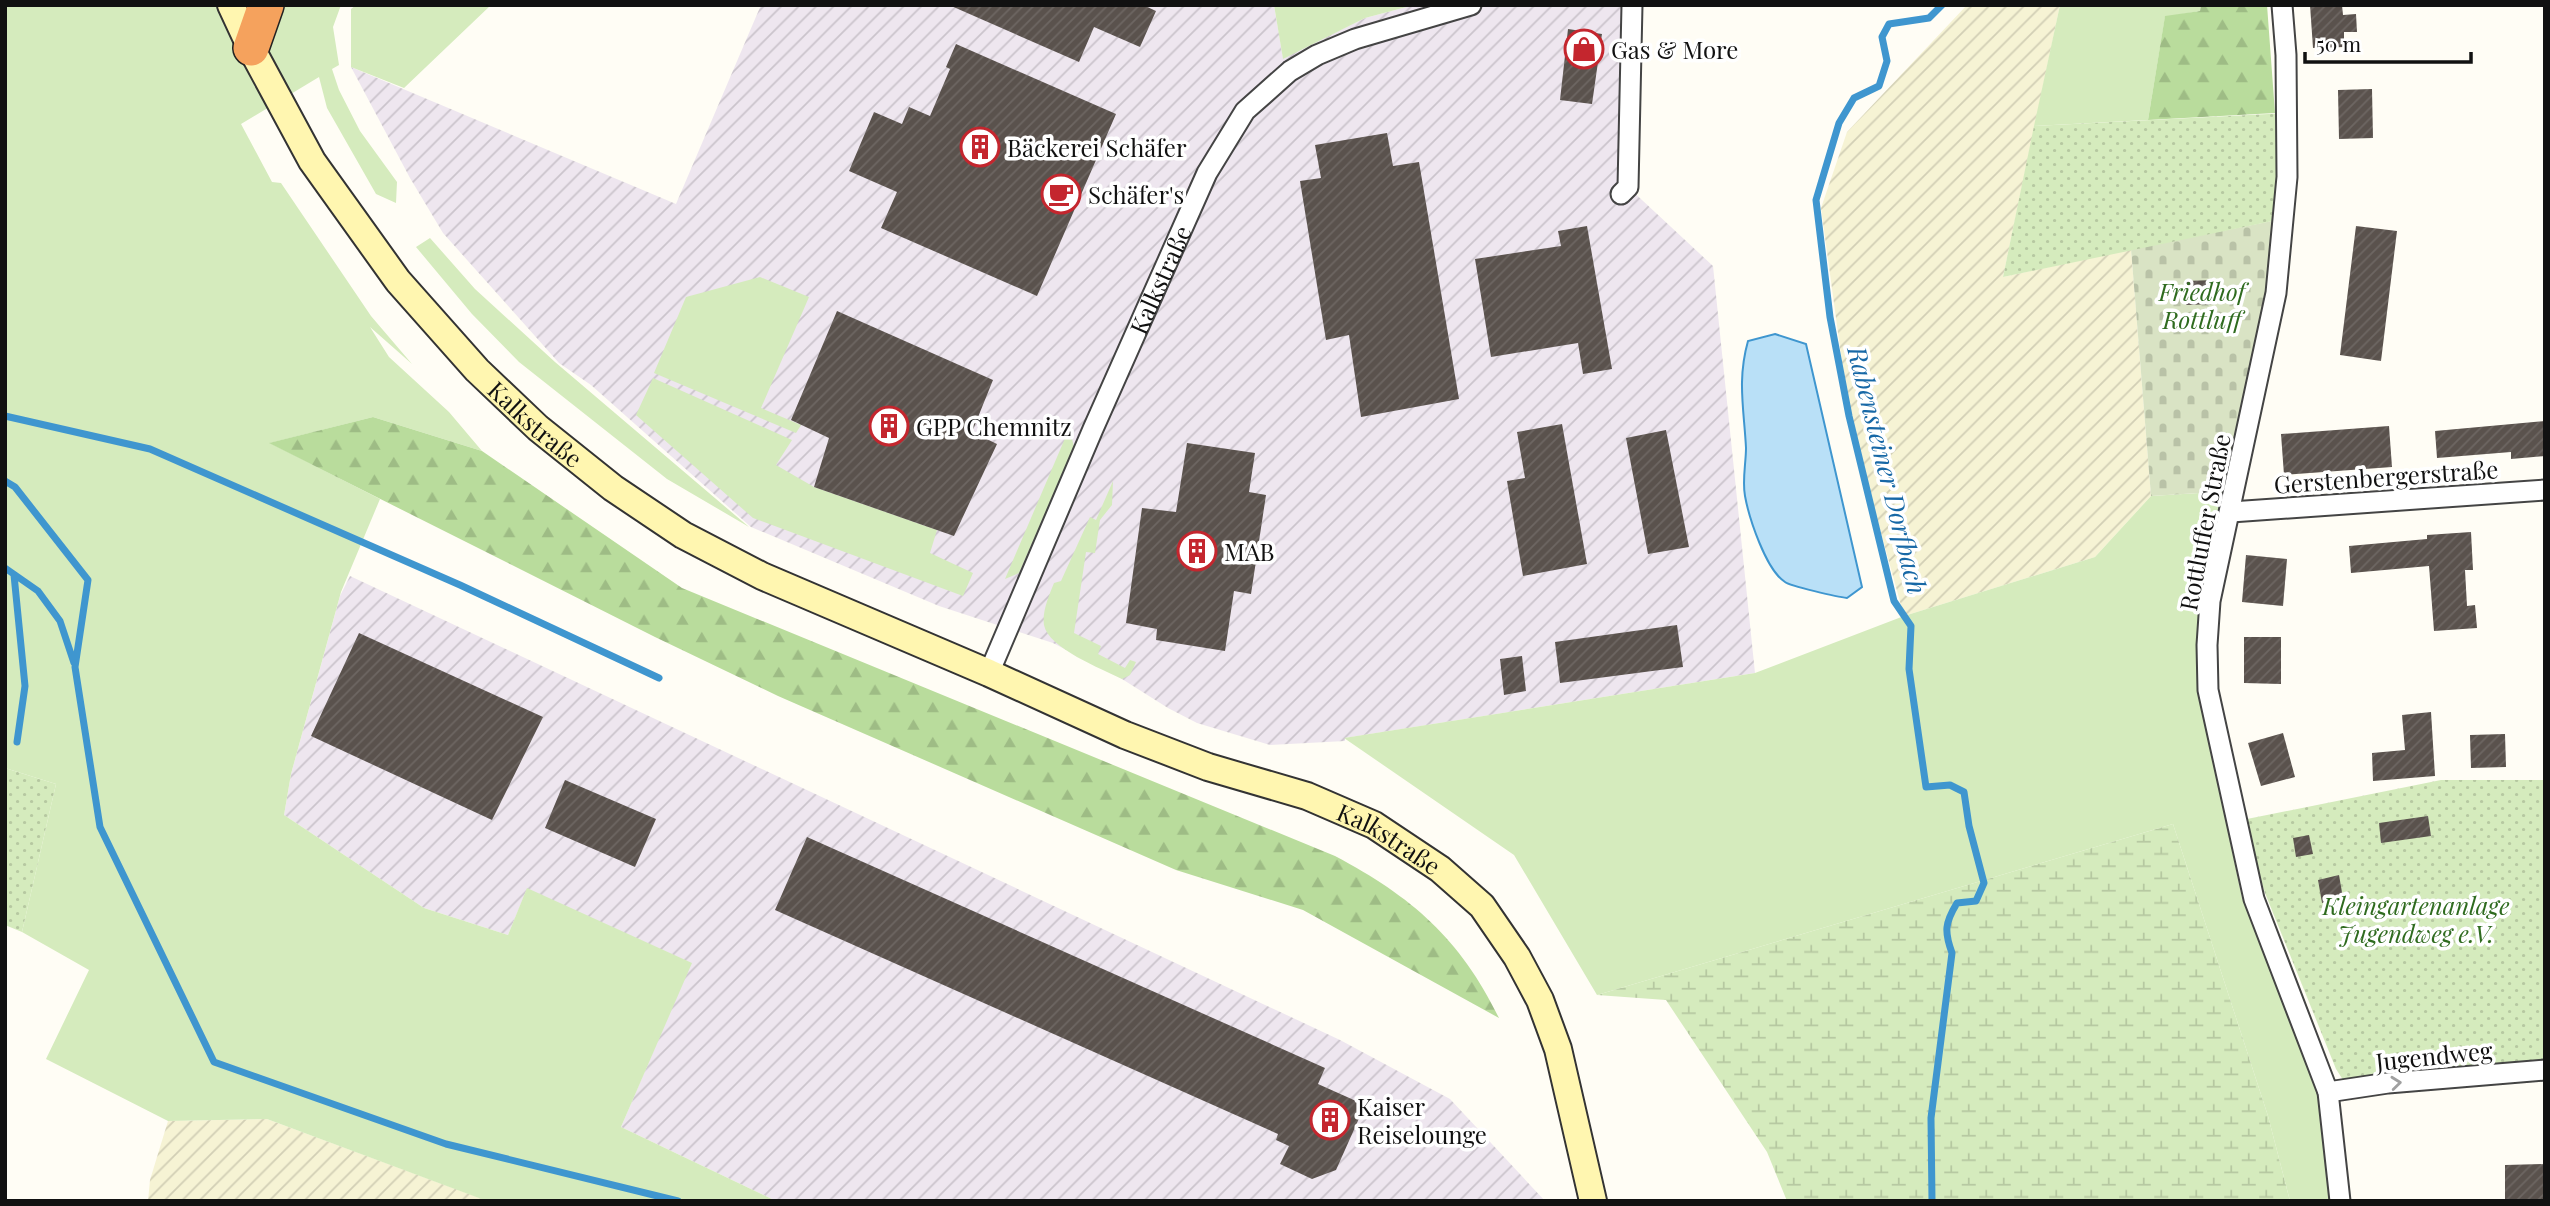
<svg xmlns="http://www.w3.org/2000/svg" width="2550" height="1206" font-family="'Playfair Display',serif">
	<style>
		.industrial { fill: url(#industrial-furrows) }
		.farmland { fill: url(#farmland-furrows) }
		.grass { fill: #d5ebbd }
		.forest { fill: url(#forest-firs) }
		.wetland { fill: url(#wetland-marsh) }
		.cemetery { fill: url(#cemetery-stones) }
		.garden { fill: url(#garden-dots) }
		.water { fill: #b9e0f7; stroke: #3f96cf; stroke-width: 2 }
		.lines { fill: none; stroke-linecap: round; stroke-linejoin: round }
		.stream { stroke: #3f96cf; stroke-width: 7 }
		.building { fill: url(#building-hatch) }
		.minor-casing { stroke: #444; stroke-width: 23 }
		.secondary-casing { stroke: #333; stroke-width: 30 }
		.motorway-casing { stroke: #222; stroke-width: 38 }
		.minor { stroke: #fff; stroke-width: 19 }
		.secondary { stroke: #fff6b0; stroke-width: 26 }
		.motorway { stroke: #f5a25d; stroke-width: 35 }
		.oneway { stroke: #a0a0a0 }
		.labels { text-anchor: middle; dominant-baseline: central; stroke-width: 7; stroke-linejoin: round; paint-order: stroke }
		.poi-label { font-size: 24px; fill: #111; stroke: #fff; text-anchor: start }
		.street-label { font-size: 24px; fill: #111; stroke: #fff }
		.park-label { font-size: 24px; font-style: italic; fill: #2f6b1f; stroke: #fff }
		.water-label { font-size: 26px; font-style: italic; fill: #1768a6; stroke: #fff }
	</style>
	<defs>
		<pattern id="industrial-furrows" width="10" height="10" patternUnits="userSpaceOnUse" patternTransform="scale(1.75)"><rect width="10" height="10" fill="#eee6ef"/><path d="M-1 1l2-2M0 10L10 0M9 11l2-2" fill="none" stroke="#cbc4cc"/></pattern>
		<pattern id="farmland-furrows" width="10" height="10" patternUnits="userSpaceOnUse" patternTransform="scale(1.75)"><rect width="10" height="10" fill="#f6f3d4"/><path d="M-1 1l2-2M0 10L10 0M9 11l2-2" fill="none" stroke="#d2cfb5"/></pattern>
		<pattern id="forest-firs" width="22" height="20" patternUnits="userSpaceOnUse" patternTransform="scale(1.75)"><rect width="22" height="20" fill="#b9dc9c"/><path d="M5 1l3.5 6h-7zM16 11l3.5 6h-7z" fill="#9ebc85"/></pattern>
		<pattern id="wetland-marsh" width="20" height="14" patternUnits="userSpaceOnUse" patternTransform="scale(1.75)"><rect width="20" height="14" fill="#d5ebbd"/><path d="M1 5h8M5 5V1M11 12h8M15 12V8" fill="none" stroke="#b6c8a1"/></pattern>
		<pattern id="cemetery-stones" width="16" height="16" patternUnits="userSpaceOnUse" patternTransform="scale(1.75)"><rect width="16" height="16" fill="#d9e3c4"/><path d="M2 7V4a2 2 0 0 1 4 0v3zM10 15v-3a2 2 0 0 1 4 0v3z" fill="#b9c2a7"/></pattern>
		<pattern id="garden-dots" width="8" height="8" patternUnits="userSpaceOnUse" patternTransform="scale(1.75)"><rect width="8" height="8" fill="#d5ebbd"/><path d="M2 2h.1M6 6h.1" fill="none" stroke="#b6c8a1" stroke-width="1.8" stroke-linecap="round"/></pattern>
		<pattern id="building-hatch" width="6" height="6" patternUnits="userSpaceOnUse" patternTransform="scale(1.75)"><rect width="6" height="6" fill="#5a524d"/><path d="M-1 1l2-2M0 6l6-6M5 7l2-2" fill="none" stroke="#6d6662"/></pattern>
	</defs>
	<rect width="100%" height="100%" fill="#fffdf5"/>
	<path class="industrial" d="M 761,5 L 1274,5 L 1283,58 L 1365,18 L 1414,5 L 1634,5 L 1628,187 L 1713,266 L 1755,673 L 1345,738 L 1345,741 L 1270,745 L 1197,723 L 1168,708 L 1122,679 L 1053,643 L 939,606 L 751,527 L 591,385 L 559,363 L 443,233 L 410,178 L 351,67 L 676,204 Z
		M 350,576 L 1340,1040 L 1450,1099 L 1545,1201 L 776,1201 L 621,1127 L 691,963 L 527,889 L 508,935 L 424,908 L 284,815 L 291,774 L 340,596 Z"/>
	<path class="farmland" d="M 1967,5 L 2060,5 L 2003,277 L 2131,249 L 2151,496 L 2095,557 L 1904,616 L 1850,421 L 1821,208 L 1847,132 Z
		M 267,1119 L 488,1201 L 148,1201 L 150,1180 L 168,1121 Z"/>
	<path class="grass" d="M 5,5 L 341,5 L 333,27 L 339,65 L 332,69 L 339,90 L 360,131 L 397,182 L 396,203 L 376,194 L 327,108 L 319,77 L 241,124 L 272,182 L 281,183 L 371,316 L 412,364 L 370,327 L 389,357 L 449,412 L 482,451 L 373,417 L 270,443 L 380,499 L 341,592 L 291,774 L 284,815 L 424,908 L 508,935 L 527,888 L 692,963 L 621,1127 L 776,1201 L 487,1201 L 267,1119 L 168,1121 L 46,1059 L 89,970 L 22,932 L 56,784 L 5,768 Z
		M 356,5 L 491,5 L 404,88 L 351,67 L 351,9 Z
		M 1274,5 L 1414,5 L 1365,18 L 1283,59 Z
		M 2060,5 L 2201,5 L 2200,11 L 2165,17 L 2148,120 L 2034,126 Z
		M 430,238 L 475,289 L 555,362 L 749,527 L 667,479 L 519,362 L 472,314 L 416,247 Z
		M 760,277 L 809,297 L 761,408 L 801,425 L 796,433 L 654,373 L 686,297 Z
		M 653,378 L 792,440 L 776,465 L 814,487 L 937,530 L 930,553 L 973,573 L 963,596 L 753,518 L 636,415 Z
		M 1066,436 L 1072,439 L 1074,447 L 1019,573 L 1005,579 Z
		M 1113,481 L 1112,505 L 1100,520 L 1095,553 L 1086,552 L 1074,633 L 1101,646 L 1098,654 L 1125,668 L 1130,660 L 1136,662 L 1130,675 L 1122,679 C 1102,669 1048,648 1044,625 C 1042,611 1049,596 1054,583 L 1061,581 L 1090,517 L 1096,520 Z
		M 2231,491 L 2199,693 L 2242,898 L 2319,1095 L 2332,1201 L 2290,1201 L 2268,1116 L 2173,824 L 1597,995 L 1514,855 L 1344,738 L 1755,673 L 1904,616 L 2095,557 L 2151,496 Z"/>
	<path class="forest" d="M 2201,5 L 2267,5 L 2275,113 L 2148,120 L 2165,16 L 2200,11 Z
		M 373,417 L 482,451 L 682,588 L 1335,856 C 1412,897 1460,938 1499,1018 L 1303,910 L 1176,870 L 778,696 L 655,637 L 269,443 Z"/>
	<path class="wetland" d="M 2173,824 L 2268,1116 L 2290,1201 L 1787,1201 L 1767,1152 L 1666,1000 L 1597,995 Z"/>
	<path class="cemetery" d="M 2277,220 L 2272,290 L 2231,491 L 2151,496 L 2131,249 Z"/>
	<path class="garden" d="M 2289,113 L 2287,218 L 2003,277 L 2034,126 Z
		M 5,768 L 56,784 L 22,932 L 5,925 Z
		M 2441,780 L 2545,780 L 2545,1062 L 2345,1083 L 2336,1069 L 2265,893 L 2242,820 Z"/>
	<path class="water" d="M 1775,334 L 1806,344 L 1862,587 L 1847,598 C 1838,597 1790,586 1785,582 C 1766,570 1749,518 1745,496 C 1742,481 1746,463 1746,448 C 1744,409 1737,380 1748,341 Z"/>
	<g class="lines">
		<path class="stream" d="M 5,416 L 150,449 L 460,585 L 659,678
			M 5,481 L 15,487 L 88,580 L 75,667 L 100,827 L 214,1062 L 446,1144 L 678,1201
			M 5,568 L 38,591 L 60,621 L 74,663
			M 14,575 L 25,686 L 17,742
			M 1932,1201 L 1931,1118 L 1952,953 C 1944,931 1945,923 1957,903 L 1976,901 L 1984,883 L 1969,826 L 1964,792 L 1950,785 L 1926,787 L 1909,669 L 1911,626 L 1894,601 L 1849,416 L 1830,317 L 1816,200 L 1839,123 L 1854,98 L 1879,86 L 1887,61 L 1882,37 L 1889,24 L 1929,18 L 1942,5"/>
	</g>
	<path class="building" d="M 949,5 L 1143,5 L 1156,11 L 1140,47 L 1094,27 L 1079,62 Z
		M 2310,5 L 2342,5 L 2343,15 L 2356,14 L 2357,32 L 2344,32 L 2344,47 L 2313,48 Z
		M 1568,29 L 1602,34 L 1592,104 L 1560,100 Z
		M 956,44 L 1116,114 L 1037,296 L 881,228 L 897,192 L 849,171 L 874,112 L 902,124 L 909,107 L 930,116 L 950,69 L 946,67 Z
		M 2372,89 L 2373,138 L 2339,139 L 2338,90 Z
		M 1387,133 L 1393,166 L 1419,162 L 1459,399 L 1361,417 L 1349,335 L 1326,340 L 1300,181 L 1321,178 L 1315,145 Z
		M 1587,226 L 1612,369 L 1583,374 L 1578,343 L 1491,357 L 1475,259 L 1561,246 L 1558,231 Z
		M 2356,226 L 2397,231 L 2381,361 L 2340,355 Z
		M 2214,280 L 2215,304 L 2186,305 L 2185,281 Z
		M 837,311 L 993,380 L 972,432 L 997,444 L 954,536 L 814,487 L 829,438 L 791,420 Z
		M 2545,421 L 2545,456 L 2511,459 L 2511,452 L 2437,458 L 2435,431 Z
		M 1562,424 L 1587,564 L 1523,576 L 1507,481 L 1525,478 L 1517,432 Z
		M 2389,426 L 2392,467 L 2284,475 L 2281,434 Z
		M 1666,430 L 1689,547 L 1648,554 L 1626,438 Z
		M 1187,443 L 1255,453 L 1249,492 L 1266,495 L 1251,594 L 1234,591 L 1225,651 L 1156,640 L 1157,629 L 1126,623 L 1142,508 L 1176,512 Z
		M 2471,532 L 2473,570 L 2465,570 L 2467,606 L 2475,605 L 2477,628 L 2434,631 L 2429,566 L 2351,573 L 2349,546 L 2427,539 L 2427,535 Z
		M 2246,555 L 2287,559 L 2283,606 L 2242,602 Z
		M 1677,625 L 1683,667 L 1560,683 L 1555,642 Z
		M 359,633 L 543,717 L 492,820 L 311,736 Z
		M 2244,637 L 2281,637 L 2281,684 L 2244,683 Z
		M 1522,656 L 1526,691 L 1504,695 L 1500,659 Z
		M 2431,712 L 2435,776 L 2373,781 L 2372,753 L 2405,750 L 2402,715 Z
		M 2283,733 L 2295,777 L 2261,786 L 2248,743 Z
		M 2505,734 L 2506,767 L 2471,768 L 2470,735 Z
		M 565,780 L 656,819 L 635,867 L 545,828 Z
		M 2428,816 L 2431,836 L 2381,843 L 2379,823 Z
		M 2309,835 L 2313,854 L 2296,857 L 2293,838 Z
		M 807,837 L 1325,1068 L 1318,1084 L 1365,1105 L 1336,1170 L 1312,1179 L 1280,1164 L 1289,1146 L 1276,1140 L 1278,1134 L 775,910 Z
		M 2339,875 L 2343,898 L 2322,903 L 2318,880 Z
		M 2545,1164 L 2545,1201 L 2505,1201 L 2505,1165 Z"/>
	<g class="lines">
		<defs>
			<g id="minor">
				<path d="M 2282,5 L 2286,55 L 2287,177 L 2276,293 L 2210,601 L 2207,645 L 2208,690 L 2254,899 L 2328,1092 L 2340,1201"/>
				<path d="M 1621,194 L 1628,187 L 1632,5"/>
				<path d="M 2231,512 L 2545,490"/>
				<path id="s1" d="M 989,673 L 1093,429 L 1207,173 L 1245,111 L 1290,71 L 1317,55 L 1355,39 L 1471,5"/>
				<path d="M 2328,1092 L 2388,1083 L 2545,1070"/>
			</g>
			<g id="secondary">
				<path id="s2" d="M 231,5 L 251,48 L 312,161 L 398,281 L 477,370 L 538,428 L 613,488 L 683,535 L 762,576 L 989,673 L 1125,735 L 1208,767 L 1307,796 L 1374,825 L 1440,869 L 1482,906 L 1517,957 L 1540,1000 L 1558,1049 L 1593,1201"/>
			</g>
			<path id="motorway" d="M 251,48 L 266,5"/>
		</defs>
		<use href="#minor" class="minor-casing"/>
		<use href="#secondary" class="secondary-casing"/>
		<use href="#motorway" class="motorway-casing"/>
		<use href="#minor" class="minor"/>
		<use href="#secondary" class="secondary"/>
		<use href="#motorway" class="motorway"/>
	</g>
	<defs><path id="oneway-chevron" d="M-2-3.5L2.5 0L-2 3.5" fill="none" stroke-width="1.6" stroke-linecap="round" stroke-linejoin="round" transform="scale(1.75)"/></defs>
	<use class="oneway" href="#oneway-chevron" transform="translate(2396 1083) rotate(-6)"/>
	<defs>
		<symbol id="shop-ring" viewBox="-11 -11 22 22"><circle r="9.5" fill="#fff" stroke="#c4262e" stroke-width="1.5"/><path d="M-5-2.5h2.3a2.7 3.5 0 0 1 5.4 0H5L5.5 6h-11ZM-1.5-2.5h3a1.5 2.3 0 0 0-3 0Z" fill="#c4262e"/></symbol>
		<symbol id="building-ring" viewBox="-11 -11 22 22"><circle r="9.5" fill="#fff" stroke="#c4262e" stroke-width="1.5"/><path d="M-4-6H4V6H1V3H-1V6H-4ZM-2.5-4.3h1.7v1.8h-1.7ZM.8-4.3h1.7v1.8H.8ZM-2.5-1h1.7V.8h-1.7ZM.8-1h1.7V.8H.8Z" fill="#c4262e"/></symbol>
		<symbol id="cafe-ring" viewBox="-11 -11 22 22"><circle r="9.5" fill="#fff" stroke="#c4262e" stroke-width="1.5"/><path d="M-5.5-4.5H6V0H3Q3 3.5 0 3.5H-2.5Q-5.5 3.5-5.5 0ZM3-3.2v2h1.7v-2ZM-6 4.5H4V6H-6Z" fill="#c4262e"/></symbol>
	</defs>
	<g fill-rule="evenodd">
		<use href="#shop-ring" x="1562" y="27" width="44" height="44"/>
		<use href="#building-ring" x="958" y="125" width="44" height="44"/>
		<use href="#cafe-ring" x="1039" y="172" width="44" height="44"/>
		<use href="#building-ring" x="867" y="404" width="44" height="44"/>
		<use href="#building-ring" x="1175" y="529" width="44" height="44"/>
		<use href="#building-ring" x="1308" y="1098" width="44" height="44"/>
	</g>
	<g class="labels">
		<g class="poi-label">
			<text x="1611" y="49">Gas &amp; More</text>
			<text x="1007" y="147">Bäckerei Schäfer</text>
			<text x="1088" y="194">Schäfer's</text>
			<text x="916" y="426">GPP Chemnitz</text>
			<text x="1224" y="551">MAB</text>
			<text x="1357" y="1106">Kaiser<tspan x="1357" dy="28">Reiselounge</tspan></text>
		</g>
		<g class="street-label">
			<text stroke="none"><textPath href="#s1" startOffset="429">Kalkstraße</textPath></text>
			<text stroke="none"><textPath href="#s2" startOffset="522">Kalkstraße</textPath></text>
			<text transform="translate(2386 476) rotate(-4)">Gerstenbergerstraße</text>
			<text transform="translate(2204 522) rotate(-79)">Rottluffer Straße</text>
			<text stroke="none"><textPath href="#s2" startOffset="1477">Kalkstraße</textPath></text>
			<text transform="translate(2434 1055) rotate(-6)">Jugendweg</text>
		</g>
		<g class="park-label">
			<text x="2202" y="291">Friedhof<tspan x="2202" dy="28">Rottluff</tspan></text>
			<text x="2416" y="905">Kleingartenanlage<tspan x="2416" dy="28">Jugendweg e.V.</tspan></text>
		</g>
		<g class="water-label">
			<text transform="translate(1888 470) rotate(76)">Rabensteiner Dorfbach</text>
		</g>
	</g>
	<rect width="2550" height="1206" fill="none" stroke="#111111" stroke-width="14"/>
	<path d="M2305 52v10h166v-10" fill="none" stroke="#111111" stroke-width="3.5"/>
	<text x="2316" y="52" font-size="21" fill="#111111" stroke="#ffffff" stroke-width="5" paint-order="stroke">50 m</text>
</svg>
